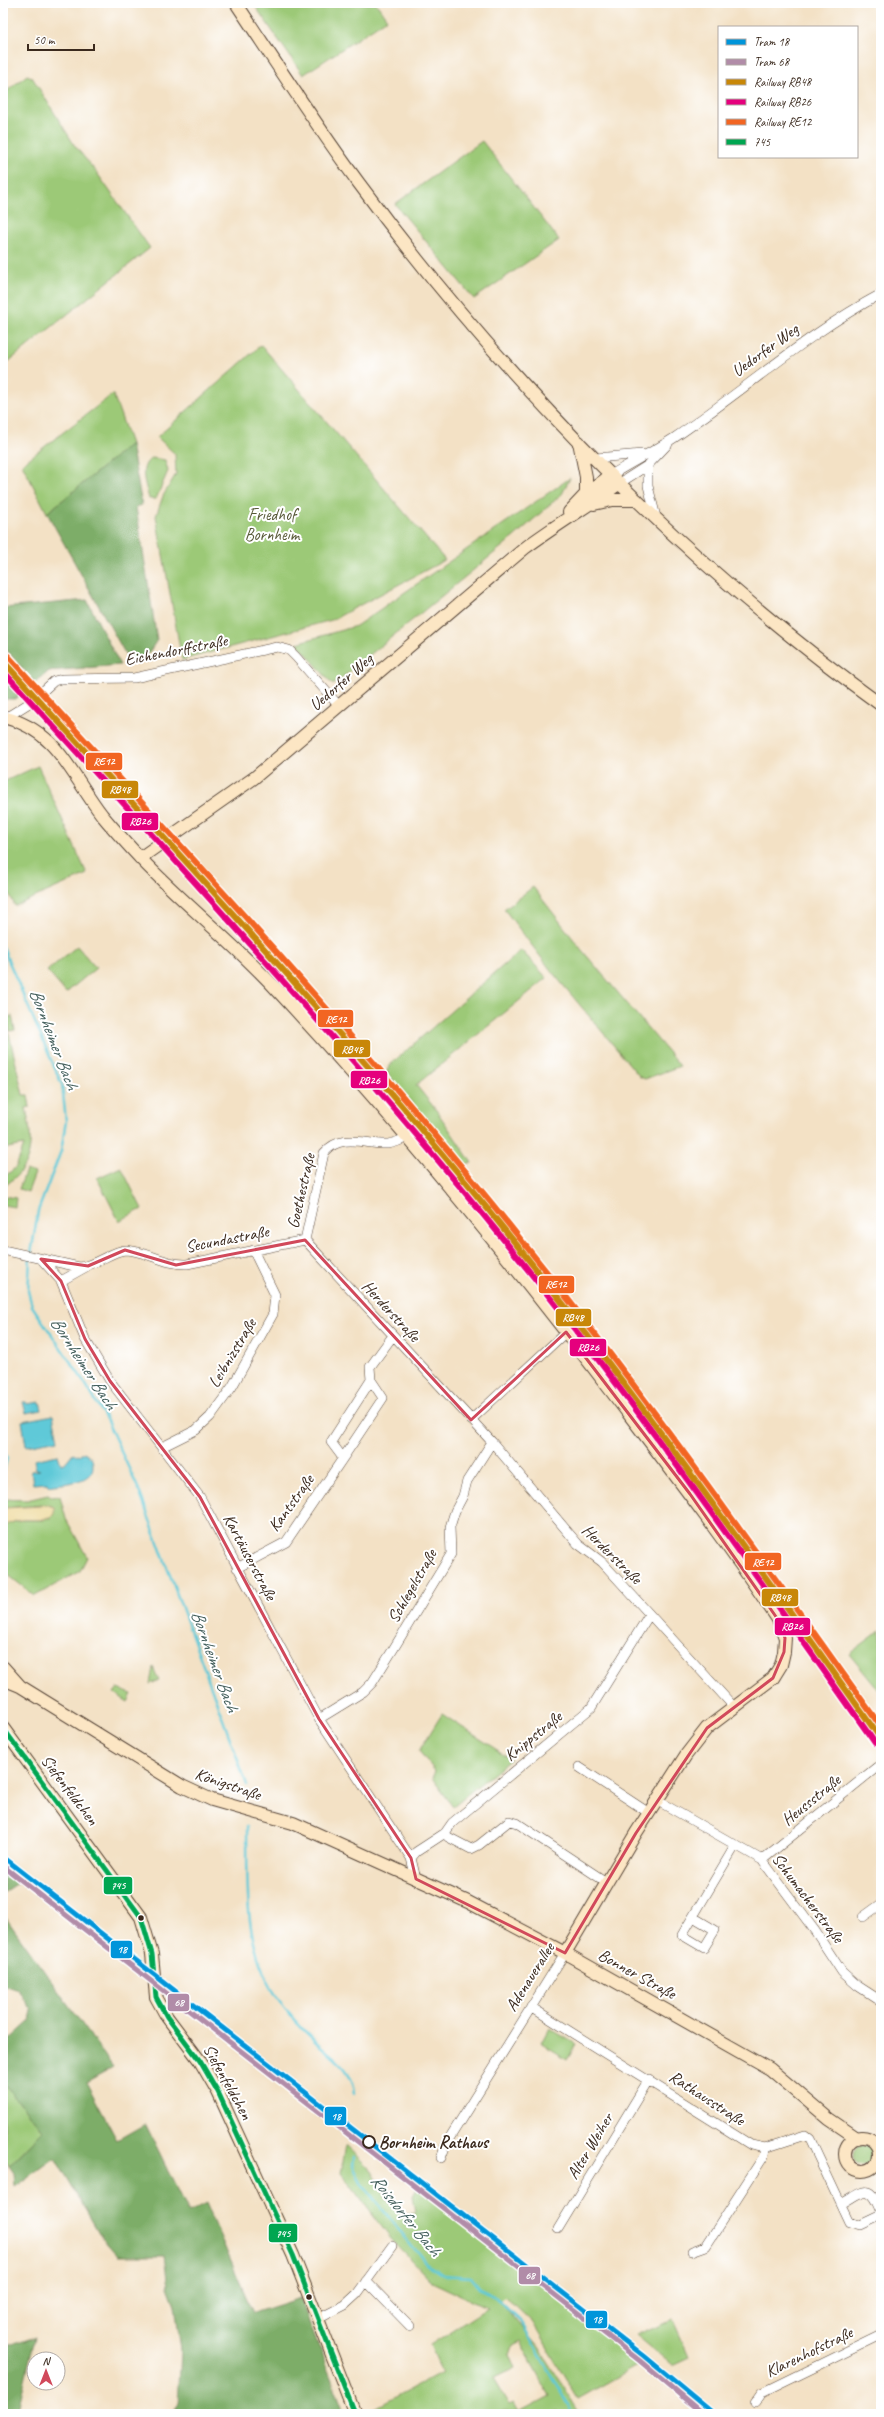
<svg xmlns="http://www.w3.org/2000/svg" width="884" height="2417" font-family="Caveat,sans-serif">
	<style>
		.green { fill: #9cc977; stroke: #6c7a4a; fill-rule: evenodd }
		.forest { fill: #7dad68; stroke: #5c6c43 }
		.sand { fill: #eeda9e; stroke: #94825e }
		.water { fill: #5ec9d8; stroke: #4c7a7b }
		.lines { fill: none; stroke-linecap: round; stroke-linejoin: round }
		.stream { stroke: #5ec9d8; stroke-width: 2.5 }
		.street-casing { stroke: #574537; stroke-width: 10 }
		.secondary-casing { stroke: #574537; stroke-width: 14 }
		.street { stroke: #fff; stroke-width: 9 }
		.secondary { stroke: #fce6c4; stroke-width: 12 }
		.bus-1-casing { stroke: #fff; stroke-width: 8 }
		.bus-1 { stroke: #00a651; stroke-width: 5 }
		.rail-1-casing { stroke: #fff; stroke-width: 9 }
		.rail-2-casing { stroke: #fff; stroke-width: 9 }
		.rail-3-casing { stroke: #fff; stroke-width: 9 }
		.rail-1 { stroke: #c88708; stroke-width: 6 }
		.rail-2 { stroke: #e5007d; stroke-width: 6 }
		.rail-3 { stroke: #f26522; stroke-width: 6 }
		.tram-1-casing { stroke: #fff; stroke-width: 8 }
		.tram-2-casing { stroke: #fff; stroke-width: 8 }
		.tram-1 { stroke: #0095da; stroke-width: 5 }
		.tram-2 { stroke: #b18ca8; stroke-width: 5 }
		.marked { fill: none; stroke: #d1495b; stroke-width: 3; stroke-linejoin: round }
		.bus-dot { fill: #3b2a1e; stroke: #fff; stroke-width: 1.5 }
		.stop-dot { fill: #fff; stroke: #3b2a1e; stroke-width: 2 }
		.labels { text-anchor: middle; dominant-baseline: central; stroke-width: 4; stroke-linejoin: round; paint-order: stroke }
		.street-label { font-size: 17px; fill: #3b2a1e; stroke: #fff }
		.park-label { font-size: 17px; fill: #585a39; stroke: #fff }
		.stop-label { font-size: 17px; font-weight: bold; fill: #3b2a1e; stroke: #fff; text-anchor: start }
		.water-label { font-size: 18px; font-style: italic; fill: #47625f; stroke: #fff }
		.line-badge { stroke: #fff; stroke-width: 1.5 }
		.badge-label { font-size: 11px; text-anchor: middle; font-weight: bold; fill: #fff }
	</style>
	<rect width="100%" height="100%" fill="#fff"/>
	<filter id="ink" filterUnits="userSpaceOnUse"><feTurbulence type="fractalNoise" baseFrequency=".025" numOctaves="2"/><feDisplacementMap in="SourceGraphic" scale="8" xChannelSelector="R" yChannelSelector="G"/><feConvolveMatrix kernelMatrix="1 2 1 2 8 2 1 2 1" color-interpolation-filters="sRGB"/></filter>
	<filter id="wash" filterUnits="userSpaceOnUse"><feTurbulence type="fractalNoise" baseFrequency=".012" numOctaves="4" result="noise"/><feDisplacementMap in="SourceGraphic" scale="16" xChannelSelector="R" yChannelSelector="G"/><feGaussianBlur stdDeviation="0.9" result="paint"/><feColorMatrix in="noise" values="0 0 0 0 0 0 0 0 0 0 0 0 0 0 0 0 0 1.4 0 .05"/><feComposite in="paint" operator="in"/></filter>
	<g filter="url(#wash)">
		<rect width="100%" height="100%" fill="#f3e1c5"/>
		<path class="green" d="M 253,3 L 376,3 L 387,19 L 303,75 Z
			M 27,75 L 32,77 L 75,146 L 97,173 L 150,248 L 3,366 L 3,94 Z
			M 482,141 L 559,240 L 474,299 L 395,204 Z
			M 261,345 L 445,560 L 332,620 L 182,660 L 156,516 L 163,496 L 176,474 L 175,454 L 157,437 Z
			M 113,394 L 131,444 L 47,513 L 22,464 Z
			M 152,458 L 165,460 L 168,471 L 156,499 L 149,499 C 146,485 137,467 152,458 Z
			M 570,478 L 562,494 L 515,536 L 333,685 L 297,643 L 356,626 Z
			M 38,766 L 87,874 L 15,906 L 3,880 L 3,782 Z
			M 533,887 L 581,949 L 680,1066 L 645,1079 L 640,1077 L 553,973 L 504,909 Z
			M 77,946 L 96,968 L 66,993 L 47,971 Z
			M 521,950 L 547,978 L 416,1085 L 436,1110 L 472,1163 L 462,1164 L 386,1072 L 392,1063 Z
			M 3,1007 L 23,1095 L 28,1095 L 30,1107 L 26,1108 C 33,1141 35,1166 3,1187 L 3,1178 L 16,1167 L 24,1145 L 3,1149 Z
			M 12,1016 L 15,1030 L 10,1031 L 7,1017 Z
			M 121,1167 L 142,1209 L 119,1221 L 97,1178 Z
			M 26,1170 L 35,1173 L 28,1192 L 19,1189 Z
			M 3,1196 L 16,1198 L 15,1207 L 3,1205 Z
			M 48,1495 L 51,1497 L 60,1496 L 66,1519 L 87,1557 L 80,1571 L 35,1596 L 3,1571 L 3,1525 L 21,1520 L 43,1520 L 50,1518 L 54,1514 L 42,1505 L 3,1508 L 3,1499 L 27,1500 Z
			M 881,1630 L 881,1693 L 849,1654 Z
			M 153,1667 L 159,1681 L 150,1684 Z
			M 117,1689 L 132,1694 L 128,1702 L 114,1693 Z
			M 442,1714 L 511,1759 L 453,1806 L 432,1778 L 435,1771 L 419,1751 Z
			M 549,2028 L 576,2044 L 567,2059 L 541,2043 Z
			M 3,2083 L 43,2131 L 9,2166 L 3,2158 Z
			M 346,2145 L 368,2166 L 387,2199 L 403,2214 L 416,2212 L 413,2196 L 418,2185 L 642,2363 L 578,2399 L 533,2323 L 505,2296 L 500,2301 L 539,2347 L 580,2414 L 561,2414 L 558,2411 L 552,2414 L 514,2412 L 364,2414 L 442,2372 L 430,2345 L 487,2308 L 432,2282 L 391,2239 L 341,2173 ZM 520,2341 L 550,2396 L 520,2412 L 515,2403 L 510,2405 L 494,2378 L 515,2368 L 509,2354 L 512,2345 Z
			M853 2155a10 10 0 1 1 20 0a10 10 0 1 1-20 0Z
			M 672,2319 L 689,2357 L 672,2365 L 636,2335 Z"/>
		<path class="forest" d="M 131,444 L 142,505 L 136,507 L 157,640 C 148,654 145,662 127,657 L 47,513 Z
			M 87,600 L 120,665 L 49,671 L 35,683 L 3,646 L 3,608 Z
			M 3,678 L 19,696 L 16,699 L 3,699 Z
			M 3,1869 L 18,1883 L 3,1893 Z
			M 3,1914 L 113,2067 L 86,2082 L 117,2140 L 145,2124 L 188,2212 L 206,2203 L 253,2313 L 300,2298 L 345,2414 L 172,2414 L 178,2403 L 181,2351 L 175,2305 L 168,2287 L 164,2256 L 118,2256 L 102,2238 L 55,2158 L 15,2187 L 14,2173 L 9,2166 L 43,2131 L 3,2083 L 3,2049 L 6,2043 L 30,2021 L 32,2010 L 18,1990 L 3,1985 Z
			M 35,2337 L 17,2414 L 3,2414 L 3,2348 Z"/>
		<path class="sand" d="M 44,1504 L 54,1507 C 58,1525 31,1518 21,1520 C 15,1520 9,1525 3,1525 L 3,1508 L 41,1506 Z"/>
		<path class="water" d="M 23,1402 L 26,1402 L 27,1404 L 40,1402 L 42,1410 L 26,1413 Z
			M 53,1415 L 58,1440 L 26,1446 L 22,1421 Z
			M 84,1452 C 89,1455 93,1458 93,1465 C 94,1484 61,1483 48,1486 L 47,1483 L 33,1484 L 31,1471 L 40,1470 L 36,1469 L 34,1460 L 58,1455 L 61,1464 L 65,1463 L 73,1453 L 79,1456 Z"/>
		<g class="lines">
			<path class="stream" d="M 3,948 L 62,1085 L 66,1121 L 61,1151 L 38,1211 L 31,1254
				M 30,1259 L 28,1291 L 32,1306 L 85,1383 L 106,1419 L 138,1488 L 247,1785
				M 3,1474 L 7,1458 L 4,1451
				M 247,1827 C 248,1888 242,1943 277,1997 C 287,2013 301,2028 315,2041 C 332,2057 353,2068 355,2094
				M 354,2157 L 353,2166 L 362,2184 L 426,2263 L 444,2275 L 470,2277 L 479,2288 L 494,2295 L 520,2320 L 573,2414"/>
		</g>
	</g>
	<g filter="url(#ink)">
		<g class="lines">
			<defs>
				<path id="street" d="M 596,458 L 642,454
					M 648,465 L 648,486 L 656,517
					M 611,475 C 632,462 654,451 674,438 C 744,391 806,334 881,294
					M 620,483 L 648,465 L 668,444
					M 7,717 L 31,702 L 54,681 L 62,679 L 134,678 L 277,647 L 289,650 L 296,657 L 339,706
					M 305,1240 L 492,1442 L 578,1544 L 602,1562 L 734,1707
					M 305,1240 L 324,1153 C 341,1132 366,1145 388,1144 C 396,1143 402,1140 409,1136
					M 3,1250 L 79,1267 C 95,1266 113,1250 126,1250 C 147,1251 165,1265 187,1264 L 305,1240
					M 41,1259 L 61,1281 L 85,1339 L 110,1381 L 200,1497 L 319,1719 L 411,1858 L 416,1879
					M 61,1281 L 86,1267
					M 471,1420 L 566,1332
					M 162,1447 L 196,1430 L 210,1417 L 232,1387 L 273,1314 L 275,1295 L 253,1250
					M 343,1458 L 383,1398 L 371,1380
					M 237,1568 L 286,1542 L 343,1458 L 331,1442 L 371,1380 L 370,1367 L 392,1337
					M 319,1719 L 363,1692 L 372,1683 L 394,1648 L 451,1554 L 450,1527 L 455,1511 L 463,1496 L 467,1481 L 492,1442
					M 579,1767 L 649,1813
					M 658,1801 L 762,1860 L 815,1931 L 842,1972 L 858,1986 L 881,2001
					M 445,1833 L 448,1837 L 471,1849 L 479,1845 L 509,1821 L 517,1823 L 606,1882
					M 411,1858 L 416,1852 L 445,1833 L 452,1823 L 591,1708 L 649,1615
					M 762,1860 L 877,1767 L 881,1767
					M 693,1917 L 715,1930 L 704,1948 L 682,1935 L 735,1846
					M 863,1917 L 881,1904
					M 531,2007 L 751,2145 L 765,2148 L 805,2135 L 810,2139 L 849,2222 L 860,2225 L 881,2215
					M 441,2158 L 447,2142 L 565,1953
					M 841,2204 C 863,2192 869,2181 881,2210
					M 558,2229 L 649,2079
					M 692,2251 L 706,2246 L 764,2156 L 765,2148
					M 366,2281 L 410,2326
					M 318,2319 L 345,2305 L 357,2294 L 392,2246
					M 755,2403 L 762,2393 L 881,2335"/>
				<path id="secondary" d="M 236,3 C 276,63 315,124 358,182 C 501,377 685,564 881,705
					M 579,442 L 586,477 L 586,494
					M 594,504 L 612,500 L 637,500
					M 569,512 L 586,494 L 611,475
					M 3,717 C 58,730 71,775 102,815 C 115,831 129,846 142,860 C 185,905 235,944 277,990 C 396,1118 506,1253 612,1392 C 669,1467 727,1542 779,1621 L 785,1638 L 784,1652 L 781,1665 L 773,1678 L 707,1728 L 686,1755 L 636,1833 L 565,1953
					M 140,858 L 254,778 L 525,548 C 556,525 588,506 620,483
					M 3,1667 L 20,1686
					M 3,1679 L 20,1686 L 182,1786 L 212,1800 L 293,1823 L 468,1902 L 565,1953 L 770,2069 L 829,2119 L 857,2138
					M 3,1728 L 141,1917 L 152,1954 L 156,1997 L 167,2017 L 200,2061 L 218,2092 L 293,2255 L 355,2414
					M845 2154a17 17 0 1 1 34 0a17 17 0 1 1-34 0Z"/>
			</defs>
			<use href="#street" class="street-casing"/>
			<use href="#secondary" class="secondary-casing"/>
			<use href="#street" class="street"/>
			<use href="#secondary" class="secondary"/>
			<defs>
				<path id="bus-1" d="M 3,1728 L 141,1917 L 152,1954 L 156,1997 L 167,2017 L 200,2061 L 218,2092 L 293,2255 L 355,2414"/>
			</defs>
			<use href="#bus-1" class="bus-1-casing"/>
			<use href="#bus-1" class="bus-1"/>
			<defs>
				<path id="rail-1" d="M 3,661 C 177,852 354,1042 516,1244 C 644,1404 762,1572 881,1739"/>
				<path id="rail-2" d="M 3,671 C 175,860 347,1047 508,1245 C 638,1405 756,1575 875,1743"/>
				<path id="rail-3" d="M 8,656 C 183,848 360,1038 522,1241 C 648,1398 764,1563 881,1727"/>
			</defs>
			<use href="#rail-1" class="rail-1-casing"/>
			<use href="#rail-2" class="rail-2-casing"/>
			<use href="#rail-3" class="rail-3-casing"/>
			<use href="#rail-1" class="rail-1"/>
			<use href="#rail-2" class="rail-2"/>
			<use href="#rail-3" class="rail-3"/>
			<defs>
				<path id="tram-1" d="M 3,1857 L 644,2356 L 714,2414"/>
				<path id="tram-2" d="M 3,1866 L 640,2361 L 703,2414"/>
			</defs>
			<use href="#tram-1" class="tram-1-casing"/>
			<use href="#tram-2" class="tram-2-casing"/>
			<use href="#tram-1" class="tram-1"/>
			<use href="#tram-2" class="tram-2"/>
		</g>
	</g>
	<path class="marked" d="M 305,1240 L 471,1420 L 566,1332 L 690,1494 L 779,1621 L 785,1638 L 784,1652 L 773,1678 L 707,1728 L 636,1833 L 565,1953 L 416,1879 L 411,1858 L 319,1719 L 200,1497 L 110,1381 L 85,1339 L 61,1281 L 41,1259 L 88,1266 L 125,1250 L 176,1265 Z"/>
	<g class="bus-dot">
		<circle cx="141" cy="1918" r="3.5"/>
		<circle cx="309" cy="2297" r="3.5"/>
	</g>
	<circle class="stop-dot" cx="369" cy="2142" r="6"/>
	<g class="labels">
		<g class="street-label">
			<text transform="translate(765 350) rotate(-36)">Uedorfer Weg</text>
			<text transform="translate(176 650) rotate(-11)">Eichendorffstraße</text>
			<text transform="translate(341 682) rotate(-41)">Uedorfer Weg</text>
			<text transform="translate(301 1191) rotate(-77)">Goethestraße</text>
			<text transform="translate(227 1239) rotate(-11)">Secundastraße</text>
			<text transform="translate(391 1311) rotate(47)">Herderstraße</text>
			<text transform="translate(232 1353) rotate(-59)">Leibnizstraße</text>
			<text transform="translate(291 1503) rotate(-54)">Kantstraße</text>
			<text transform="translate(612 1554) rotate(45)">Herderstraße</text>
			<text transform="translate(250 1557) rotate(62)">Kartäuserstraße</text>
			<text transform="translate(412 1586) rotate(-60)">Schlegelstraße</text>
			<text transform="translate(533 1736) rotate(-39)">Knippstraße</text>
			<text transform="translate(228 1784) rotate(19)">Königstraße</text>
			<text transform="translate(70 1790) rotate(53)">Siefenfeldchen</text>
			<text transform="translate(811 1800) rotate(-39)">Heussstraße</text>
			<text transform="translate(808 1898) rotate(53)">Schumacherstraße</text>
			<text transform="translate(637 1974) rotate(29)">Bonner Straße</text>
			<text transform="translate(530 1977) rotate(-58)">Adenauerallee</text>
			<text transform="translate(228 2082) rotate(61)">Siefenfeldchen</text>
			<text transform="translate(707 2098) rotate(33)">Rathausstraße</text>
			<text transform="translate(590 2146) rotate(-59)">Alter Weiher</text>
			<text transform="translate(809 2352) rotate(-26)">Klarenhofstraße</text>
		</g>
		<g class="park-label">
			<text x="272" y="514">Friedhof<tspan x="272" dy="20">Bornheim</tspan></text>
		</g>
		<g class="stop-label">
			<text x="379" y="2142">Bornheim Rathaus</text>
		</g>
		<g class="water-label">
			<text transform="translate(54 1039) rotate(69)">Bornheimer Bach</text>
			<text transform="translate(84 1363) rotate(57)">Bornheimer Bach</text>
			<text transform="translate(215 1661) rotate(70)">Bornheimer Bach</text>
			<text transform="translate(406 2215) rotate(51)">Roisdorfer Bach</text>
		</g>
	</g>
	<g class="line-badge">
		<rect x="85" y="752" width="38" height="19" rx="4" fill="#f26522"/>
		<rect x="101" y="780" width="38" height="19" rx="4" fill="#c88708"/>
		<rect x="121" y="812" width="38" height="19" rx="4" fill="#e5007d"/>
		<rect x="317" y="1009" width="37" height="19" rx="4" fill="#f26522"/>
		<rect x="333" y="1039" width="38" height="19" rx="4" fill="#c88708"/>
		<rect x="350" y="1070" width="38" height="19" rx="4" fill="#e5007d"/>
		<rect x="538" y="1275" width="37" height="19" rx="4" fill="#f26522"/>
		<rect x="555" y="1308" width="37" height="19" rx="4" fill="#c88708"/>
		<rect x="569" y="1338" width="38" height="19" rx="4" fill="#e5007d"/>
		<rect x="744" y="1552" width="38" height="19" rx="4" fill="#f26522"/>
		<rect x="761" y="1588" width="38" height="19" rx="4" fill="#c88708"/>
		<rect x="774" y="1617" width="37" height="19" rx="4" fill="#e5007d"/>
		<rect x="103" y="1876" width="30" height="19" rx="4" fill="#00a651"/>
		<rect x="110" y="1940" width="23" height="19" rx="4" fill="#0095da"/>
		<rect x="167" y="1993" width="23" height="19" rx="4" fill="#b18ca8"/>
		<rect x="324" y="2106" width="23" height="20" rx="4" fill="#0095da"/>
		<rect x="268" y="2223" width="30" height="20" rx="4" fill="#00a651"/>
		<rect x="518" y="2266" width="23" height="19" rx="4" fill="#b18ca8"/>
		<rect x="585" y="2310" width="23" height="19" rx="4" fill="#0095da"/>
	</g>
	<g class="badge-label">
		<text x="104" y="765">RE12</text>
		<text x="120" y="793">RB48</text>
		<text x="140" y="825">RB26</text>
		<text x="336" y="1023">RE12</text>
		<text x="352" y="1053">RB48</text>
		<text x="369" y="1084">RB26</text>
		<text x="556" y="1288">RE12</text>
		<text x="573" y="1321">RB48</text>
		<text x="588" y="1351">RB26</text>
		<text x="763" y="1566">RE12</text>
		<text x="780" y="1601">RB48</text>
		<text x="792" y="1630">RB26</text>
		<text x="118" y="1889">745</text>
		<text x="122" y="1953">18</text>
		<text x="179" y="2006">68</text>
		<text x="336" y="2120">18</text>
		<text x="283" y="2237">745</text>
		<text x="530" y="2279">68</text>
		<text x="597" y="2323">18</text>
	</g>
	<rect width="884" height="2417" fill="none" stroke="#fff" stroke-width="16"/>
	<rect x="718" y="26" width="140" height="132" fill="#ffffff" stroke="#b1aaa5"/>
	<rect x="726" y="39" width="20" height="6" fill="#0095da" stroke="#b1aaa5"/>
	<text x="754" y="46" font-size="12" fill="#3b2a1e">Tram 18</text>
	<rect x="726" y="59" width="20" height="6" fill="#b18ca8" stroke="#b1aaa5"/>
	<text x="754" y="66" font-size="12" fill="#3b2a1e">Tram 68</text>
	<rect x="726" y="79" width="20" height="6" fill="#c88708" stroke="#b1aaa5"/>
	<text x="754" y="86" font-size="12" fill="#3b2a1e">Railway RB48</text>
	<rect x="726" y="99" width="20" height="6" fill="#e5007d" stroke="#b1aaa5"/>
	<text x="754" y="106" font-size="12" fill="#3b2a1e">Railway RB26</text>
	<rect x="726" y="119" width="20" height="6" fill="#f26522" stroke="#b1aaa5"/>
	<text x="754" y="126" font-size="12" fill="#3b2a1e">Railway RE12</text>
	<rect x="726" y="139" width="20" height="6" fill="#00a651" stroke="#b1aaa5"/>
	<text x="754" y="146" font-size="12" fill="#3b2a1e">745</text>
	<g transform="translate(46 2371)"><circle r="19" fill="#ffffff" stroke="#b1aaa5"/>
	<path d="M0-3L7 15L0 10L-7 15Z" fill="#d1495b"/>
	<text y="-6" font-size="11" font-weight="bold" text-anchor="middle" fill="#3b2a1e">N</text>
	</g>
	<path d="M28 44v6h66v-6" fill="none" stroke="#3b2a1e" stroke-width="2"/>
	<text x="34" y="44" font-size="12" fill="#3b2a1e" stroke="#ffffff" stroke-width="3" paint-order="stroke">50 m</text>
</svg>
